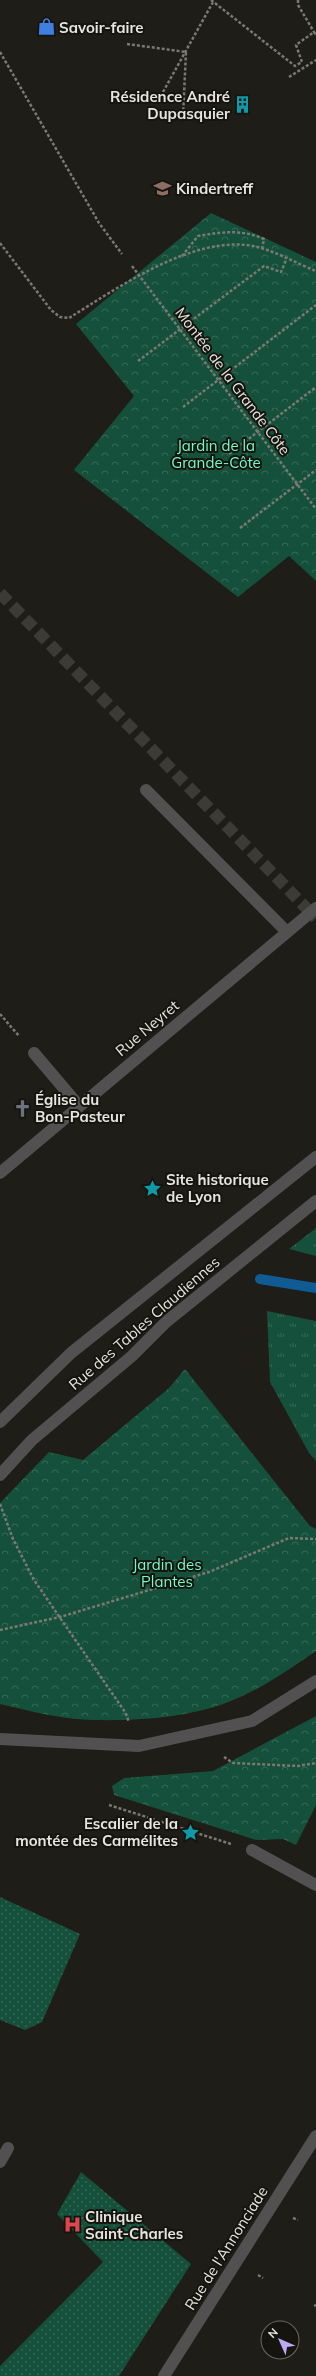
<svg xmlns="http://www.w3.org/2000/svg" width="316" height="2376" font-family="Mulish,sans-serif">
	<style>
		.grass { fill: url(#grass-tufts) }
		.park { fill: url(#park-crowns) }
		.garden { fill: url(#garden-dots) }
		.lines { fill: none; stroke-linecap: round; stroke-linejoin: round }
		.stream { stroke: #105b94; stroke-width: 10 }
		.tertiary-tunnel { stroke: #3d3b35; stroke-width: 12; stroke-dasharray: 12 6; stroke-linecap: butt }
		.path { stroke: #7b7974; stroke-width: 2.5; stroke-dasharray: 3 2; stroke-linecap: butt }
		.service { stroke: #535052; stroke-width: 12 }
		.pedestrian { stroke: #535052; stroke-width: 12 }
		.minor { stroke: #535052; stroke-width: 12 }
		.tertiary { stroke: #535052; stroke-width: 12 }
		.labels { text-anchor: middle; dominant-baseline: central; stroke-width: 4; stroke-linejoin: round; paint-order: stroke }
		.poi-label { font-size: 15px; font-weight: bold; fill: #e6e5e1; stroke: #16140e; text-anchor: start }
		.street-label { font-size: 15px; fill: #e6e5e1; stroke: #16140e }
		.park-label { font-size: 15px; fill: #70fcc6; stroke: #16140e }
	</style>
	<defs>
		<pattern id="grass-tufts" width="24" height="20" patternUnits="userSpaceOnUse"><rect width="24" height="20" fill="#14503b"/><path d="M3 7l-1-3M5 7V3M7 7l1-3M15 17l-1-3M17 17v-4M19 17l1-3" fill="none" stroke="#366957"/></pattern>
		<pattern id="park-crowns" width="20" height="18" patternUnits="userSpaceOnUse"><rect width="20" height="18" fill="#14503b"/><path d="M2 6a3 3 0 1 1 6 0M12 15a3 3 0 1 1 6 0" fill="none" stroke="#366957"/></pattern>
		<pattern id="garden-dots" width="8" height="8" patternUnits="userSpaceOnUse"><rect width="8" height="8" fill="#14503b"/><path d="M2 2h.1M6 6h.1" fill="none" stroke="#366957" stroke-width="1.8" stroke-linecap="round"/></pattern>
	</defs>
	<rect width="100%" height="100%" fill="#1f1d17"/>
	<path class="grass" d="M 316,1228 L 316,1256 L 289,1249 Z
		M 267,1311 L 316,1321 L 316,1461 L 309,1453 L 270,1382 Z"/>
	<path class="park" d="M 211,213 L 316,262 L 316,581 L 289,556 L 238,597 L 74,470 L 134,396 L 76,324 Z
		M 185,1369 L 310,1526 L 316,1529 L 316,1651 C 291,1668 266,1686 238,1698 C 196,1717 142,1721 95,1720 C 63,1720 31,1711 0,1704 L 0,1503 L 49,1452 L 83,1460 L 169,1388 Z
		M 316,1716 L 316,1805 L 296,1845 L 283,1839 L 256,1840 L 114,1795 L 112,1786 L 124,1778 L 213,1771 Z"/>
	<path class="garden" d="M 0,1897 L 80,1934 L 42,2022 L 25,2030 L 0,2020 Z
		M 81,2172 L 191,2264 L 119,2376 L 0,2376 L 0,2366 L 103,2262 L 57,2214 Z"/>
	<g class="lines">
		<path class="stream" d="M 260,1279 L 316,1288"/>
		<path class="tertiary-tunnel" d="M 0,593 L 316,918"/>
		<path class="path" d="M 211,0 L 295,66 L 302,62 L 296,45 L 314,32 L 316,35
			M 298,0 L 298,5 L 314,32
			M 127,44 L 186,52 L 183,116
			M 0,52 L 99,223 L 122,254
			M 289,77 L 316,60
			M 163,92 L 213,2
			M 0,243 L 51,310 L 60,317 L 69,318 C 119,287 193,235 253,246 C 271,249 298,264 316,271
			M 182,256 L 198,236 C 221,232 242,229 264,239 L 262,249
			M 132,266 L 316,509
			M 138,361 L 264,266 L 281,272 L 286,260
			M 183,407 L 316,305
			M 229,454 L 316,387
			M 240,528 L 316,470
			M 0,1014 L 19,1036
			M 0,1504 L 13,1539 L 34,1580 L 125,1712 L 129,1722
			M 0,1630 L 60,1617 L 209,1572 L 289,1538 L 316,1539
			M 224,1757 L 233,1763 L 298,1766 L 316,1763
			M 109,1805 L 231,1844
			M 293,2218 L 298,2220
			M 258,2275 L 263,2278
			M 314,2305 L 316,2306"/>
		<path class="service" d="M 146,790 L 287,932
			M 0,2162 L 8,2148"/>
		<path class="pedestrian" d="M 252,1850 L 316,1885"/>
		<path class="minor" d="M 34,1053 L 79,1106
			M 0,1173 L 316,908
			M 0,1422 L 71,1353 L 316,1157
			M 0,1475 L 32,1440 L 132,1356 L 166,1322 L 316,1201
			M 0,1739 L 139,1746 L 252,1721 L 316,1681"/>
		<path class="tertiary" d="M 164,2376 L 316,2136"/>
	</g>
	<defs>
		<symbol id="shop-bare" viewBox="-9 -9 18 18"><path d="M-5-2.5h2.3a2.7 3.5 0 0 1 5.4 0H5L5.5 6h-11ZM-1.5-2.5h3a1.5 2.3 0 0 0-3 0Z" fill="#3f7fe0" stroke="#16140e" stroke-width="2.5" paint-order="stroke"/></symbol>
		<symbol id="building-bare" viewBox="-9 -9 18 18"><path d="M-4-6H4V6H1V3H-1V6H-4ZM-2.5-4.3h1.7v1.8h-1.7ZM.8-4.3h1.7v1.8H.8ZM-2.5-1h1.7V.8h-1.7ZM.8-1h1.7V.8H.8Z" fill="#0f9aa8" stroke="#16140e" stroke-width="2.5" paint-order="stroke"/></symbol>
		<symbol id="school-bare" viewBox="-9 -9 18 18"><path d="M0-5L7-2L0 1L-7-2ZM-4 1L0 2.5L4 1V4Q0 6-4 4Z" fill="#8d6e63" stroke="#16140e" stroke-width="2.5" paint-order="stroke"/></symbol>
		<symbol id="church-bare" viewBox="-9 -9 18 18"><path d="M-1.2-6h2.4v3.5h3.3v2.4h-3.3V6h-2.4V-.1h-3.3v-2.4h3.3Z" fill="#6b7280" stroke="#16140e" stroke-width="2.5" paint-order="stroke"/></symbol>
		<symbol id="sight-bare" viewBox="-9 -9 18 18"><path d="M0-6L1.8-2.2L6-1.7L2.9 1.2L3.7 5.4L0 3.3L-3.7 5.4L-2.9 1.2L-6-1.7L-1.8-2.2Z" fill="#0f9aa8" stroke="#16140e" stroke-width="2.5" paint-order="stroke"/></symbol>
		<symbol id="hospital-bare" viewBox="-9 -9 18 18"><path d="M-5-5h3v3.5h4V-5h3V5h-3V1.5h-4V5h-3Z" fill="#e0444e" stroke="#16140e" stroke-width="2.5" paint-order="stroke"/></symbol>
	</defs>
	<g fill-rule="evenodd">
		<use href="#shop-bare" x="34" y="14" width="25" height="25"/>
		<use href="#building-bare" x="230" y="92" width="25" height="25"/>
		<use href="#school-bare" x="150" y="176" width="25" height="25"/>
		<use href="#church-bare" x="10" y="1096" width="25" height="25"/>
		<use href="#sight-bare" x="140" y="1176" width="25" height="25"/>
		<use href="#sight-bare" x="178" y="1820" width="25" height="25"/>
		<use href="#hospital-bare" x="60" y="2212" width="25" height="25"/>
	</g>
	<g class="labels">
		<g class="poi-label">
			<text x="59" y="27">Savoir-faire</text>
			<text x="230" y="96" text-anchor="end">Résidence André<tspan x="230" dy="17">Dupasquier</tspan></text>
			<text x="176" y="188">Kindertreff</text>
			<text x="35" y="1099">Église du<tspan x="35" dy="17">Bon-Pasteur</tspan></text>
			<text x="166" y="1179">Site historique<tspan x="166" dy="17">de Lyon</tspan></text>
			<text x="178" y="1823" text-anchor="end">Escalier de la<tspan x="178" dy="17">montée des Carmélites</tspan></text>
			<text x="85" y="2216">Clinique<tspan x="85" dy="17">Saint-Charles</tspan></text>
		</g>
		<g class="street-label">
			<text transform="translate(233 381) rotate(53)">Montée de la Grande Côte</text>
			<text transform="translate(147 1028) rotate(-40)">Rue Neyret</text>
			<text transform="translate(144 1323) rotate(-41)">Rue des Tables Claudiennes</text>
			<text transform="translate(226 2248) rotate(-58)">Rue de l'Annonciade</text>
		</g>
		<g class="park-label">
			<text x="216" y="445">Jardin de la<tspan x="216" dy="17">Grande-Côte</tspan></text>
			<text x="167" y="1564">Jardin des<tspan x="167" dy="17">Plantes</tspan></text>
		</g>
	</g>
	<g transform="translate(280 2340) rotate(315)"><circle r="19" fill="#16140e" stroke="#696862"/>
	<path d="M0-3L7 15L0 10L-7 15Z" fill="#bea9f4"/>
	<text y="-6" font-size="11" font-weight="bold" text-anchor="middle" fill="#e6e5e1">N</text>
	</g>
</svg>
